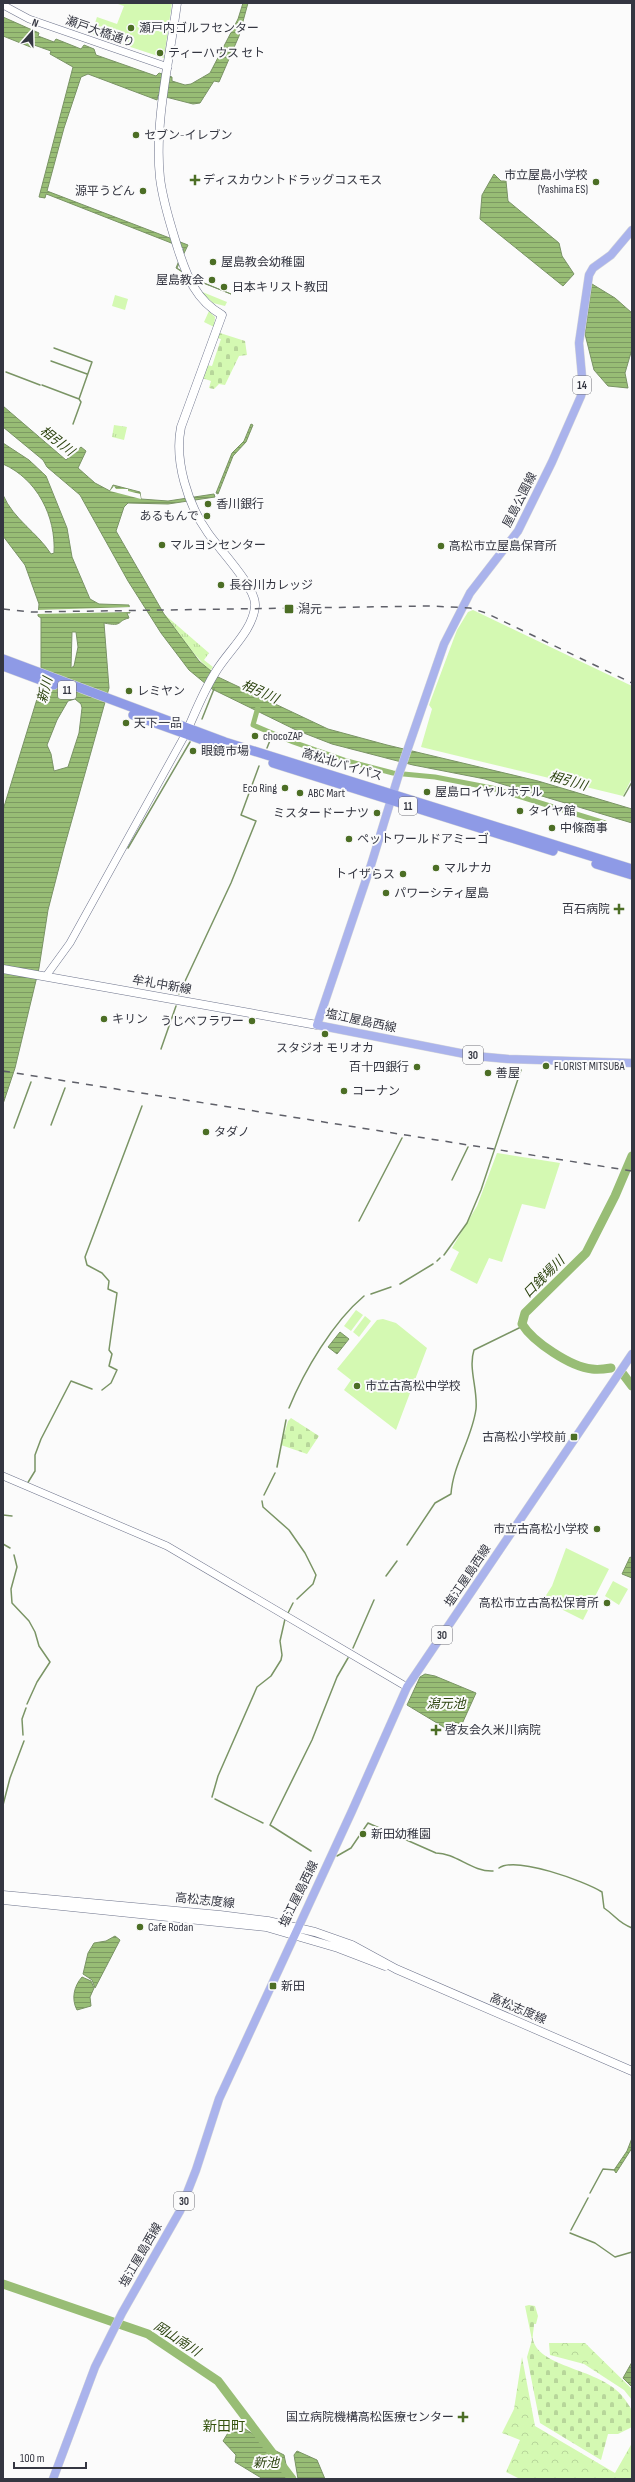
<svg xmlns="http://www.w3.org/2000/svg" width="635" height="2482" font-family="'Sofia Sans Condensed','Noto Sans JP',sans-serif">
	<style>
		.grass { fill: #d4f9b2 }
		.forest { fill: url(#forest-crowns) }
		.cemetery { fill: url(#cemetery-stones) }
		.park { fill: url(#park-tufts) }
		.water { fill: url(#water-rules); stroke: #7a9465; fill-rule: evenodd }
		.pier { fill: #fbfbfb }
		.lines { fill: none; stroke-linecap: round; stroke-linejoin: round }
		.stream { stroke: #7a9465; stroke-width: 1.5 }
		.canal { stroke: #98bd75; stroke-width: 5 }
		.river { stroke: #98bd75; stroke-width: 9 }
		.tertiary-casing { stroke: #6d738b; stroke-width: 8 }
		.secondary-casing { stroke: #6d738b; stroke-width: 9 }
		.primary-casing { stroke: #d6d7d9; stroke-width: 9 }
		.trunk-casing { stroke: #d6d7d9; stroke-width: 10 }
		.tertiary { stroke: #fff; stroke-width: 7 }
		.secondary { stroke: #fff; stroke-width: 8 }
		.primary { stroke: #aab3ec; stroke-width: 8 }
		.trunk { stroke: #8e9ae6; stroke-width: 9 }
		.rail { stroke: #5f6069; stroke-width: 1.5; stroke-dasharray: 7 7; stroke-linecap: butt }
		.poi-dot { fill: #4c6e25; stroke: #fbfbfb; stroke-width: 1.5 }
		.labels { text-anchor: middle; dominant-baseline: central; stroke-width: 4; stroke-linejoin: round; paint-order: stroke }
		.shield { fill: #fbfbfb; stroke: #707179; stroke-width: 1 }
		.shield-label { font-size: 11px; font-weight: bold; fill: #343641 }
		.poi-label { font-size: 12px; fill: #343641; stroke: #fbfbfb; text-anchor: start }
		.street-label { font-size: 12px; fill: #343641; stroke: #fbfbfb }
		.water-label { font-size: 13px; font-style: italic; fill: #2c430f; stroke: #fbfbfb }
		.quarter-label { font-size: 14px; fill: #35530e; stroke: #fbfbfb }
	</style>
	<defs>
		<pattern id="forest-crowns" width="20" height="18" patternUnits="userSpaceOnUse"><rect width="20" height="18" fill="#d4f9b2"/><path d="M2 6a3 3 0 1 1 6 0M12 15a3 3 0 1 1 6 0" fill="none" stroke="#b7d69a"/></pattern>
		<pattern id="cemetery-stones" width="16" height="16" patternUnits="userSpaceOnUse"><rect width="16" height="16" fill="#d4f9b2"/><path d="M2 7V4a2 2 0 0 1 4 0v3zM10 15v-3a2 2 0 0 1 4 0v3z" fill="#b7d69a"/></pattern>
		<pattern id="park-tufts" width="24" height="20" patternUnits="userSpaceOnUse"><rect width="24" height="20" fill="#d4f9b2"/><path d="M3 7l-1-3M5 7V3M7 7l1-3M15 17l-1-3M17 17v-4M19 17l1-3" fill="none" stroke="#b7d69a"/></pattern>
		<pattern id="water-rules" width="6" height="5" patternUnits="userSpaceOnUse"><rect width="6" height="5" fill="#98bd75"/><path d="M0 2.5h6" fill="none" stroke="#7d9a62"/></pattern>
	</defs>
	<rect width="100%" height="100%" fill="#fbfbfb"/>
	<path class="grass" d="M 115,3 L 172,3 L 164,58 L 94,35 L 92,32 L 97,17 L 117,24 L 124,6 Z
		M 200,291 L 227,302 L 225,306 L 213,303 Z
		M 115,295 L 128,299 L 125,310 L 112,306 Z
		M 209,311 L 215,317 L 214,327 L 204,322 Z
		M 473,610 L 632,686 L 632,778 L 623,796 L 421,747 L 432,709 L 429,705 L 457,630 L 468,612 Z
		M 497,1153 L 560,1163 L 545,1209 L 522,1204 L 502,1262 L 489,1258 L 477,1284 L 450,1270 L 459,1252 L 452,1248 L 477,1206 Z
		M 356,1310 L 363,1315 L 351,1331 L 344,1326 Z
		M 365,1316 L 371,1321 L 359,1337 L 353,1332 Z
		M 383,1319 L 396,1323 L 427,1348 L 396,1430 L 344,1390 L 351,1380 L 337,1369 L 377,1320 Z
		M 566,1548 L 609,1569 L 583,1620 L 543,1600 L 552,1586 Z
		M 613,1581 L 628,1589 L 619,1605 L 605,1596 Z"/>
	<path class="forest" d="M 549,2343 L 585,2343 L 632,2389 L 632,2400 L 624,2390 L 584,2364 L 550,2355 Z
		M 522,2357 L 535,2426 L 615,2473 L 632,2443 L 632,2479 L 520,2479 L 506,2472 L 520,2440 L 502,2433 L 514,2409 Z"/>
	<path class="cemetery" d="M 220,333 L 245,341 L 247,355 L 239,356 L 225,385 L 219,384 L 214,389 L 209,388 L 211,381 L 202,378 L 206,365 L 212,366 L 221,339 L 217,338 Z
		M 291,1418 L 319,1436 L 307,1454 L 281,1445 L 288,1421 Z
		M 529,2305 L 535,2306 L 538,2316 L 536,2324 L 534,2324 C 534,2329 532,2336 533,2340 C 541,2370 606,2368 626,2401 C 628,2404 631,2408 632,2411 C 633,2416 632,2422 632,2427 L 618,2434 L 608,2434 L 601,2460 L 540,2423 L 527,2357 L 532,2340 L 525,2306 Z"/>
	<path class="park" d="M 114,425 L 127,427 L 124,440 L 112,437 Z
		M 164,614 L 209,653 L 204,660 L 213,667 L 210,671 L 186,645 Z"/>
	<path class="water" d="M 243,3 L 248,3 L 239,36 L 219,82 L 214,81 L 200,103 L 193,104 L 158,95 L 157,100 L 88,74 L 81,77 L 64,128 L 47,191 L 188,245 L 177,268 L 192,278 L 231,294 L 193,279 L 176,268 L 184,248 L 49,195 L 46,194 L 45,198 L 39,197 L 73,67 L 50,54 L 51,51 L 34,45 L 33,48 L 3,36 L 3,17 L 39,33 L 38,36 L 54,42 L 56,39 L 81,49 L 84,45 L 94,49 L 96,55 L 156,76 L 159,73 L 172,77 L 172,81 L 185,85 L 191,84 L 210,73 L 238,19 Z
		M 494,174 L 501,181 L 506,181 L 508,201 L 559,243 L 562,256 L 574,274 L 563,286 L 480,219 L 482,195 Z
		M 592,284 L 615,298 L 632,313 L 632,349 L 625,373 L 628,388 L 608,386 L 594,370 L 585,334 Z
		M 3,406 L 66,460 L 81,447 L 86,451 L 78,468 L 95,483 L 110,491 L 113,485 L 140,492 L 141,499 L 168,501 L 214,494 L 215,497 L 168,504 L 128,503 L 124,507 L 116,531 L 164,614 L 199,661 L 218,677 L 328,729 L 387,745 L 538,781 L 632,809 L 632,823 L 485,779 L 413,765 L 332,744 L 296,730 L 212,689 L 189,670 L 161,633 L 128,581 L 80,495 L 47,467 L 43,460 L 3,427 Z
		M 251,424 L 253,425 L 246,442 L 233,456 L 218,494 L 216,493 L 232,453 L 244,441 Z
		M 3,443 L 29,460 L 46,476 L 67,528 L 72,557 L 90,599 L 99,604 L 129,605 L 130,613 L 127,613 L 129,618 C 116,621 124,627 104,623 L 109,688 L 64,848 L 48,910 L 39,968 L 15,1068 L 3,1104 L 3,810 L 41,686 L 41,618 L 38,616 L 39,604 L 25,565 L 3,536 L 3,495 C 14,520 37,532 51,554 L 54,553 C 56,516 37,479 3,464 ZM 72,632 L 76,632 L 78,647 L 74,666 L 71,668 ZM 75,699 L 81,704 L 82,708 L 79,733 L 68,767 L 54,771 L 51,754 L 47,745 L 57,720 L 68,701 Z
		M 340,1332 L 349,1339 L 337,1354 L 328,1347 Z
		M 630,1557 L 632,1558 L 632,1578 L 622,1574 Z
		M 425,1674 L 435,1676 L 476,1693 L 457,1735 L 407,1705 L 420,1677 Z
		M 115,1936 L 120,1940 L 95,1988 L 92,1980 L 83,1974 L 88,1953 L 94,1943 L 106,1941 Z
		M 82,1977 L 91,1981 L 94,1988 L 90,1997 L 91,2006 L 77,2010 C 71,1999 74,1986 82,1977 Z
		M 632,2138 L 632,2148 L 616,2173 L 614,2170 L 627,2151 Z
		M 632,2362 L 632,2387 L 623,2378 Z
		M 236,2423 L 253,2434 L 262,2444 L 284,2455 L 289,2479 L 263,2479 L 235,2462 L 236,2455 L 223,2441 L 231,2428 Z
		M 297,2451 L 317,2460 L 325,2479 L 298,2479 L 294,2455 Z"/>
	<path class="pier" d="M 114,486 L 116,489 L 128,489 L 128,491 L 140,494 L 141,499 L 110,491 Z
		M 132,607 L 132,612 L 37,614 L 37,610 Z"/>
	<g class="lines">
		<path class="stream" d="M 54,348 L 92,362 L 79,399
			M 51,361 L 87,374
			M 6,372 L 40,385
			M 42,385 L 79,399 L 81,402 L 73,424
			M 202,719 L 214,689
			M 267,748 L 273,733
			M 624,796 L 632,782
			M 128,848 L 190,742
			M 179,994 L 231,883 L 256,821 L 241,815 L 259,766
			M 161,1049 L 176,1006
			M 51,1125 L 65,1088
			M 14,1128 L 31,1082
			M 452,1180 L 468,1147
			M 359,1221 L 402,1138
			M 444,1255 L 467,1223 L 481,1190 L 521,1070
			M 437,1261 L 440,1258
			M 400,1284 L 433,1264
			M 371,1294 L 391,1287
			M 102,1390 L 111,1383 L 117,1370 L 109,1366 L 112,1354 L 109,1350 L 117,1293 L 108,1289 L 109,1281 L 102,1273 L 87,1265 L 85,1257 L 142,1106
			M 289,1408 C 304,1371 333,1322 364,1296
			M 277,1467 L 286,1420
			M 27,1484 L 35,1471 L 35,1455 L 41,1439 L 71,1381 L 92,1389
			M 264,1495 L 275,1473
			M 262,1501 L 263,1507 L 289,1530 L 305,1553 L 316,1575 L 313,1584 L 297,1599
			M 3,1515 L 12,1516
			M 3,1544 L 10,1548
			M 407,1545 L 435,1503 L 451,1494 C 453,1464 472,1439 476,1409 C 478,1390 468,1368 474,1350 L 523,1326
			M 14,1555 L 17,1567 L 11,1589 L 12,1603 L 29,1621 L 35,1632 L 39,1646 L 50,1662 L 37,1682 L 27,1704
			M 386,1576 L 397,1561
			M 288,1613 L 293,1603
			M 353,1648 L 374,1600
			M 23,1735 L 22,1719 L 26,1708
			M 212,1797 L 218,1776 L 257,1687 L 271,1676 L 281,1660 L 282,1655 L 280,1641 L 285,1619
			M 215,1799 L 263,1823
			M 3,1805 L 10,1778 L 24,1741
			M 311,1851 L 270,1825 L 312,1740 L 337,1677 L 348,1658
			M 337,1856 L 351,1848 L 368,1823 L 436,1853 C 456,1853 472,1872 493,1871
			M 499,1868 C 516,1856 584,1881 602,1892 L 604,1908 C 616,1916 617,1922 632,1928
			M 590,2193 L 603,2169 L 615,2170
			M 571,2230 L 588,2198
			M 570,2233 L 595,2243 L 615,2257 L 632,2252"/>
		<path class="canal" d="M 258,707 L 253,725 L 293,742 L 347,761 L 393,773 L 435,777 L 492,788 L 605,823"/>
		<path class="river" d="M 611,1368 C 605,1369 598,1370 592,1369 C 571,1367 533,1342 522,1324 L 525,1313 L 586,1253 L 615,1196 L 632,1156
			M 623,1374 L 632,1386
			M 3,2284 L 148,2334 L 218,2381 L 292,2479"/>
		<defs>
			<path id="tertiary" d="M 3,5 L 29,19 L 168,67
				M 46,976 L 70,943 L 185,735
				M 3,1476 L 167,1546 L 407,1687"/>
			<path id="secondary" d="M 177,3 C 170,58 154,123 160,178 C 163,203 171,226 178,249 C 187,277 196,300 222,315 L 181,427 C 174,461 188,505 208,533 C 219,549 257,588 255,606 C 253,631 227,652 215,673 C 203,692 195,713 186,733
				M 3,969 L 317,1025
				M 3,1895 L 220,1915 L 268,1921 L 315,1932 L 352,1945 L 396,1969 L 632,2071
				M 3,1900 L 266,1927 L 338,1948 L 385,1966"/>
			<path id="primary" d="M 632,230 L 611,255 L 593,268 L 589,275 L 579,343 L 583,388 L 581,396 L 552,462 L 518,531 L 470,593 L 444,644 L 398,777 L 371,865 L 317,1025 L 475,1056 L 508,1059 L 632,1063
				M 53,2479 L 95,2367 L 122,2313 L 180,2211 L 196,2170 L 219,2099 L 352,1811 L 407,1687 L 632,1354"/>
			<path id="trunk" d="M 3,659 L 225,742 L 632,869
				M 3,666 L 54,685
				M 133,715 L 225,748
				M 273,763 L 553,851
				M 596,864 L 632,875"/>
		</defs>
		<use href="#tertiary" class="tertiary-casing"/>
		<use href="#secondary" class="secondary-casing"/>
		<use href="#primary" class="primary-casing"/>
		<use href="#trunk" class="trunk-casing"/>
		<use href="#tertiary" class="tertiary"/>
		<use href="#secondary" class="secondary"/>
		<use href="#primary" class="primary"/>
		<use href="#trunk" class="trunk"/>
		<path class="rail" d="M 3,609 L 31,612 L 431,606 L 470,608 L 486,613 L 632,683
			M 3,1071 L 632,1171"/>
	</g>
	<g class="poi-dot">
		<circle cx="131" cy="28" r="4"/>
		<circle cx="160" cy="53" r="4"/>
		<circle cx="136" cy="135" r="4"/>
		<path d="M193 174h4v4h4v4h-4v4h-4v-4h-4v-4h4z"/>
		<circle cx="596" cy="182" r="4"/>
		<circle cx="143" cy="191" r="4"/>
		<circle cx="213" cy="262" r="4"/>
		<circle cx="212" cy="280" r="4"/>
		<circle cx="224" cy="287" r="4"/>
		<circle cx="208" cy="504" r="4"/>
		<circle cx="207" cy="516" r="4"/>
		<circle cx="162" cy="545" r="4"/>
		<circle cx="441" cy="546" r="4"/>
		<circle cx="221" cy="585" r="4"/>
		<rect x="284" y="604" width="10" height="10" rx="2"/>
		<circle cx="129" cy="691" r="4"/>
		<circle cx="126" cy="723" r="4"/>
		<circle cx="255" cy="736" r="4"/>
		<circle cx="193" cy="751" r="4"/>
		<circle cx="285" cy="788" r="4"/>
		<circle cx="427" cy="792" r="4"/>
		<circle cx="300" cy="793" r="4"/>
		<circle cx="520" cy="811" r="4"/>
		<circle cx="377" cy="813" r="4"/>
		<circle cx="552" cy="828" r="4"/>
		<circle cx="349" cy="839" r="4"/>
		<circle cx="436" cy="868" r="4"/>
		<circle cx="403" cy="874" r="4"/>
		<circle cx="386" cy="893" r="4"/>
		<path d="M617 903h4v4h4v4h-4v4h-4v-4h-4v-4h4z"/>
		<circle cx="104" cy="1019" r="4"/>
		<circle cx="252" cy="1021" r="4"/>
		<circle cx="325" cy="1034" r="4"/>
		<circle cx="546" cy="1066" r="4"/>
		<circle cx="417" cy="1067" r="4"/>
		<circle cx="488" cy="1073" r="4"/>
		<circle cx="344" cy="1091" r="4"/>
		<circle cx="206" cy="1132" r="4"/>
		<circle cx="357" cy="1386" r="4"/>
		<rect x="570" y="1433" width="8" height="8" rx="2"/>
		<circle cx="597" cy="1529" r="4"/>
		<circle cx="607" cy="1603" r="4"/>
		<path d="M434 1724h4v4h4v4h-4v4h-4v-4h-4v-4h4z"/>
		<circle cx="363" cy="1834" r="4"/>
		<circle cx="140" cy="1927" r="4"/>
		<rect x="269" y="1982" width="8" height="8" rx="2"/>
		<path d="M461 2411h4v4h4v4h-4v4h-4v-4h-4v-4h4z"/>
	</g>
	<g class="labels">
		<g class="shield">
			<rect x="573" y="376" width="18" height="18" rx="3"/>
			<rect x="58" y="681" width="18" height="18" rx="3"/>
			<rect x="399" y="797" width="18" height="18" rx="3"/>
			<rect x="463" y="1046" width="20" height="18" rx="3"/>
			<rect x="432" y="1626" width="20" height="18" rx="3"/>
			<rect x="174" y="2192" width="20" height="18" rx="3"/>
		</g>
		<g class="shield-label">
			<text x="582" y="385">14</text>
			<text x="67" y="690">11</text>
			<text x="408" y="806">11</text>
			<text x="473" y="1055">30</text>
			<text x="442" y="1635">30</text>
			<text x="184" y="2201">30</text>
		</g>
		<g class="poi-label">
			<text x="139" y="28">瀬戸内ゴルフセンター</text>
			<text x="168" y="53">ティーハウス セト</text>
			<text x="144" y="135">セブン-イレブン</text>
			<text x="588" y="175" text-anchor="end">市立屋島小学校<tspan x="588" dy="14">(Yashima ES)</tspan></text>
			<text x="203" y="180">ディスカウントドラッグコスモス</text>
			<text x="135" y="191" text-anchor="end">源平うどん</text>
			<text x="221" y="262">屋島教会幼稚園</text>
			<text x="204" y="280" text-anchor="end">屋島教会</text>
			<text x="232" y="287">日本キリスト教団</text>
			<text x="216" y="504">香川銀行</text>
			<text x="199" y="516" text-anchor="end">あるもんで</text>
			<text x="170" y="545">マルヨシセンター</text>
			<text x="449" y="546">高松市立屋島保育所</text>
			<text x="229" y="585">長谷川カレッジ</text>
			<text x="298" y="609">潟元</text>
			<text x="137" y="691">レミヤン</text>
			<text x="134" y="723">天下一品</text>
			<text x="263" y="736">chocoZAP</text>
			<text x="201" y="751">眼鏡市場</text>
			<text x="277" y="788" text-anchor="end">Eco Ring</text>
			<text x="435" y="792">屋島ロイヤルホテル</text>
			<text x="308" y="793">ABC Mart</text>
			<text x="528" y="811">タイヤ館</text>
			<text x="369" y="813" text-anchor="end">ミスタードーナツ</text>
			<text x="560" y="828">中條商事</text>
			<text x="357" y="839">ペットワールドアミーゴ</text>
			<text x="444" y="868">マルナカ</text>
			<text x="395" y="874" text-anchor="end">トイザらス</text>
			<text x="394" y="893">パワーシティ屋島</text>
			<text x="610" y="909" text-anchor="end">百石病院</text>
			<text x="112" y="1019">キリン</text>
			<text x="244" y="1021" text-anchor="end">うじべフラワー</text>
			<text x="325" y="1048" text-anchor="middle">スタジオ モリオカ</text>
			<text x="554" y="1066">FLORIST MITSUBA</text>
			<text x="409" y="1067" text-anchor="end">百十四銀行</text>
			<text x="496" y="1073">善屋</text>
			<text x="352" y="1091">コーナン</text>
			<text x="214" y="1132">タダノ</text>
			<text x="365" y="1386">市立古高松中学校</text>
			<text x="566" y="1437" text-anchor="end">古高松小学校前</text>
			<text x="589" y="1529" text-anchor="end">市立古高松小学校</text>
			<text x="599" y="1603" text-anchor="end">高松市立古高松保育所</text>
			<text x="445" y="1730">啓友会久米川病院</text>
			<text x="371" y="1834">新田幼稚園</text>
			<text x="148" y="1927">Cafe Rodan</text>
			<text x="281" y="1986">新田</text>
			<text x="454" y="2417" text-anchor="end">国立病院機構高松医療センター</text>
		</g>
		<g class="street-label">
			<text transform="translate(100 32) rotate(19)">瀬戸大橋通り</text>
			<text transform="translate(520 500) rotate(-63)">屋島公園線</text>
			<text transform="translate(342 765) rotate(17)">高松北バイパス</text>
			<text transform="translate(162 985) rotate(10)">牟礼中新線</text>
			<text transform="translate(361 1021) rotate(12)">塩江屋島西線</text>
			<text transform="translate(468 1576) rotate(-56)">塩江屋島西線</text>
			<text transform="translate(299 1894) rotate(-64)">塩江屋島西線</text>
			<text transform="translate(205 1901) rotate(6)">高松志度線</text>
			<text transform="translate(518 2009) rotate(23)">高松志度線</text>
			<text transform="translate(141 2255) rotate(-60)">塩江屋島西線</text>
		</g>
		<g class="water-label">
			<text transform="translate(57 441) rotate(38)">相引川</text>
			<text transform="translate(45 690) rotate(-76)">新川</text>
			<text transform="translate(260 692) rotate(24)">相引川</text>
			<text transform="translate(568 781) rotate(16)">相引川</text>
			<text transform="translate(544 1277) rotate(-45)">口銭場川</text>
			<text x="446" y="1704">潟元池</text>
			<text transform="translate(177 2339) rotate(33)">岡山南川</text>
			<text x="266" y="2463">新池</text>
		</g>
		<g class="quarter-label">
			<text x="224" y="2426">新田町</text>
		</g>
	</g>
	<rect width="635" height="2482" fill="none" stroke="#343641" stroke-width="8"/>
	<g transform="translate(32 32) rotate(20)" stroke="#fbfbfb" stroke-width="3" paint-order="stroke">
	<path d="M0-3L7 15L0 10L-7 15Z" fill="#343641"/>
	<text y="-6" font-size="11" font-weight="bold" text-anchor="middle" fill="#343641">N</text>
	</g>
	<path d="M14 2462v6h72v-6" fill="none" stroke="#343641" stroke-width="2"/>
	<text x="20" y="2462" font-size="12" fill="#343641" stroke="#fbfbfb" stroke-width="3" paint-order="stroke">100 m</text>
</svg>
